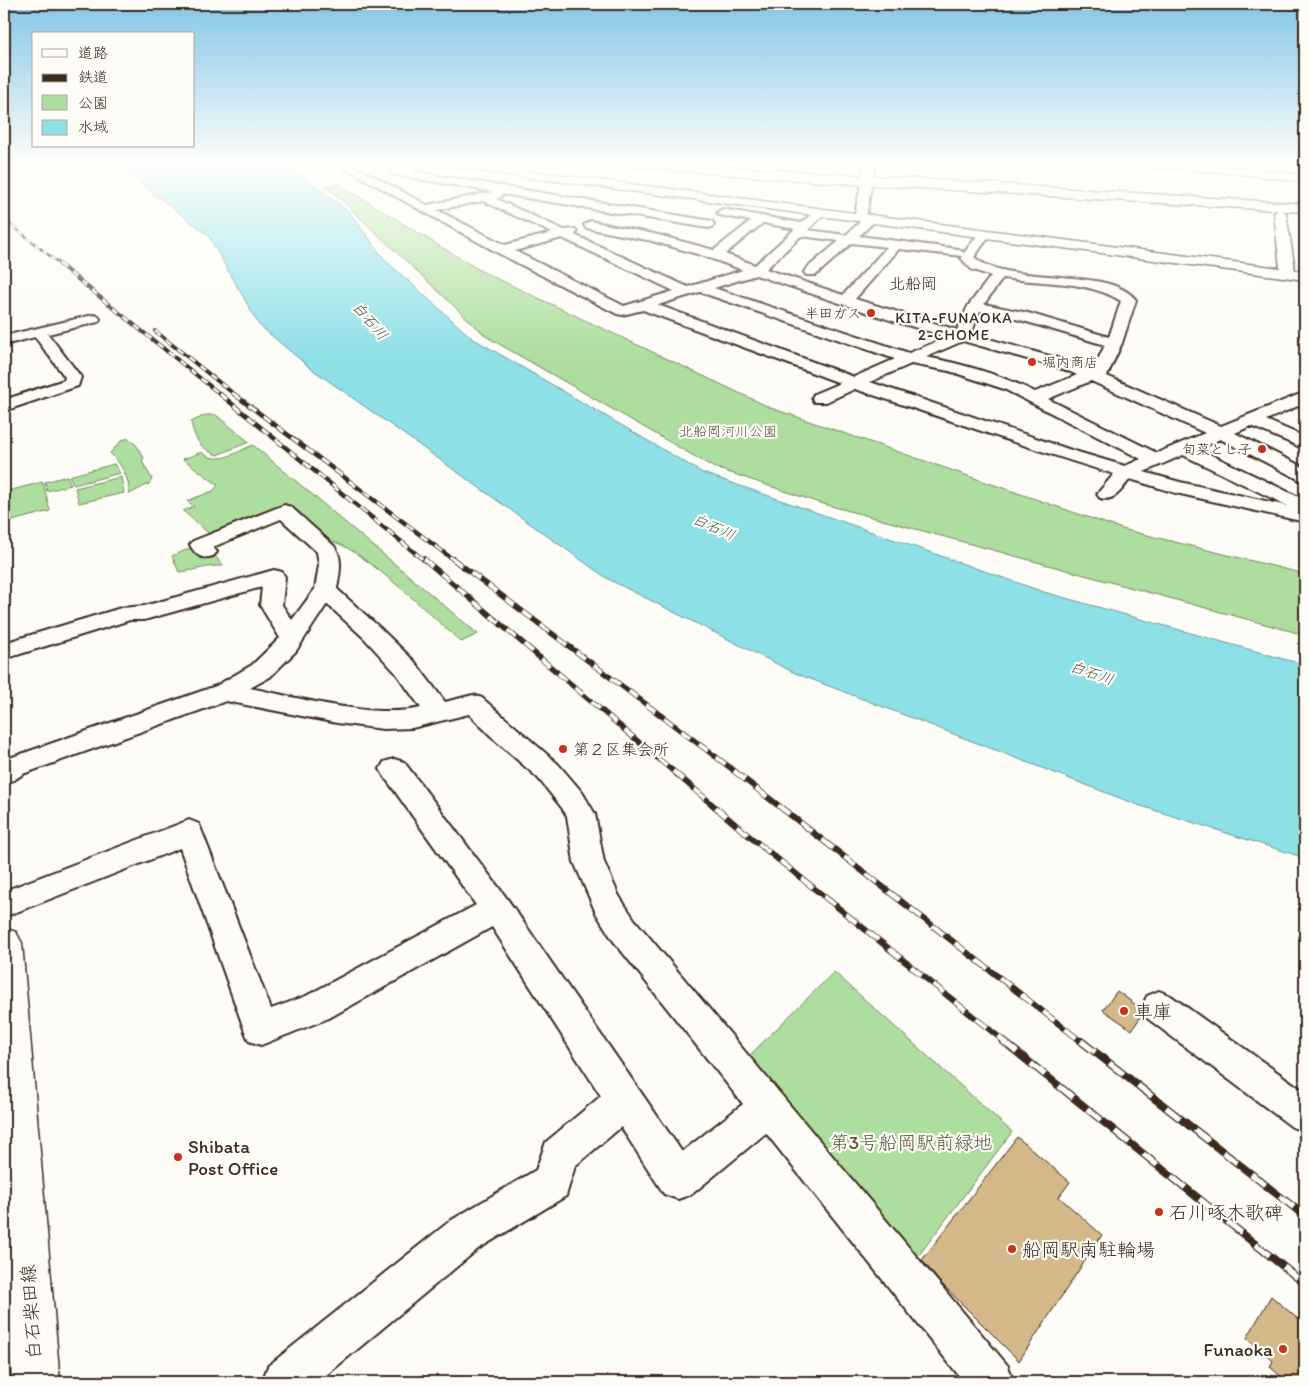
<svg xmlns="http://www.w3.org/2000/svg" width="1309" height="1386" font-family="Itim,'Klee One',sans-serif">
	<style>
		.green { fill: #aede9f; stroke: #74845e }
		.water { fill: #8ee0e7; stroke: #6d9797 }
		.building { fill: #d5b889; stroke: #3b2a1e }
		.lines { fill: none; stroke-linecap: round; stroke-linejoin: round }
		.street-casing { stroke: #3b2a1e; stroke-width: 4 }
		.secondary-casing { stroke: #3b2a1e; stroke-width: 3 }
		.primary-casing { stroke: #3b2a1e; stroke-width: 3 }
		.highway-casing { stroke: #3b2a1e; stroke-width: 3 }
		.street { fill: #fdfcf7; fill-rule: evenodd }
		.secondary { fill: #fdfcf7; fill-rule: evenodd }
		.primary { fill: #fdfcf7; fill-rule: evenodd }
		.highway { fill: #fdfcf7; fill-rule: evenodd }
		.rail-far5-casing { stroke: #3b2a1e; stroke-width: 2.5 }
		.rail-far4-casing { stroke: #3b2a1e; stroke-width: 4 }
		.rail-far3-casing { stroke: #3b2a1e; stroke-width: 4.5 }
		.rail-far2-casing { stroke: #3b2a1e; stroke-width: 5.5 }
		.rail-far1-casing { stroke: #3b2a1e; stroke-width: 6 }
		.rail-casing { stroke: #3b2a1e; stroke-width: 8 }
		.rail-far5 { stroke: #fdfcf7; stroke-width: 2; stroke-dasharray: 5; stroke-linecap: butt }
		.rail-far4 { stroke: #fdfcf7; stroke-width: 2.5; stroke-dasharray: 7; stroke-linecap: butt }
		.rail-far3 { stroke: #fdfcf7; stroke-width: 3; stroke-dasharray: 9; stroke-linecap: butt }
		.rail-far2 { stroke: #fdfcf7; stroke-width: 4; stroke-dasharray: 11; stroke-linecap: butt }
		.rail-far1 { stroke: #fdfcf7; stroke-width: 4.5; stroke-dasharray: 14; stroke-linecap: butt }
		.rail { stroke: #fdfcf7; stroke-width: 5.5; stroke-dasharray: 18; stroke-linecap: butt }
		.poi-dot { fill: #c8321e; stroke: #fdfcf7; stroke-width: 2 }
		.labels { text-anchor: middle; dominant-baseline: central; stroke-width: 4.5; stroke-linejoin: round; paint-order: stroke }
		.far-poi-label { font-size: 14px; fill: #3b2a1e; stroke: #fdfcf7; text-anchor: end }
		.far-park-label { font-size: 14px; fill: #58573e; stroke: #fdfcf7 }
		.far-neighbourhood-label { font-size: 15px; letter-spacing: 1px; fill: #3b2a1e; stroke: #fdfcf7 }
		.far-water-label { font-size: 15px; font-style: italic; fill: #505850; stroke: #fdfcf7 }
		.far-quarter-label { font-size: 16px; fill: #3b2a1e; stroke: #fdfcf7 }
		.poi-label { font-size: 16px; fill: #3b2a1e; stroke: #fdfcf7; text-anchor: start }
		.near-poi-label { font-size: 19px; fill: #3b2a1e; stroke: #fdfcf7; text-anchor: start }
		.near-park-label { font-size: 19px; fill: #58573e; stroke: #fdfcf7 }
		.near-street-label { font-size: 19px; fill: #3b2a1e; stroke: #fdfcf7 }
	</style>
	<rect width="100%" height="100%" fill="#fdfcf7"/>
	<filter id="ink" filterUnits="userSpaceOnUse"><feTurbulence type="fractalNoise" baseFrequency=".02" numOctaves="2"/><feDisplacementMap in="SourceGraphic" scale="10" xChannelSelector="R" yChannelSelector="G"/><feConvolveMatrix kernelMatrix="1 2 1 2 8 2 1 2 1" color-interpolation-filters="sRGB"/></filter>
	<g filter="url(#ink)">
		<path class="green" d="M 338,184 L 481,271 L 771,408 L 1122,529 L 1305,574 L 1305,635 L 820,503 L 713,467 L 487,337 L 326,186 Z
			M 206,415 L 216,415 L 249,442 L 217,455 C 200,448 195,440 191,422 Z
			M 129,438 L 137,446 L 144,458 L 142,461 L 152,479 L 149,484 L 129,494 C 130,479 121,463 110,453 L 122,440 Z
			M 253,445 L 478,634 L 461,642 C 440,623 355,543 332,542 L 289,508 L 212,536 L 183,511 L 194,506 L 187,501 L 213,491 L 218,485 L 183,459 L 202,452 C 217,467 238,451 253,445 Z
			M 114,464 L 120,473 L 74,485 L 69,476 Z
			M 67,476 L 71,485 L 47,491 L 45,482 Z
			M 121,477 L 124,493 L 79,503 L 75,488 Z
			M 43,482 L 50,511 L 4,523 L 4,492 Z
			M 191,548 L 201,558 L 213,553 L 223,566 C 208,565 194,571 179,572 L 172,556 Z
			M 834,972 L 1012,1132 L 913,1263 L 749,1056 Z"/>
		<path class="water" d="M 118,162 L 273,162 L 300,174 L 350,213 L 385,260 L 472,338 L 703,473 L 1044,592 L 1305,665 L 1305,858 L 1138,805 L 795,673 L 608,579 L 309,367 L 259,325 L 208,235 L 141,184 Z"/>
		<path class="building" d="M 1117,991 L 1140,1008 L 1143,1013 L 1132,1030 L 1103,1010 Z
			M 1017,1137 L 1070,1182 L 1059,1197 L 1102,1235 L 1019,1361 L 939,1281 L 922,1260 Z
			M 1271,1296 L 1305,1325 L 1305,1382 L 1287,1382 L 1270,1367 L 1273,1361 L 1247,1338 Z"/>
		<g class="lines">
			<defs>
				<path id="street" d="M 334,162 L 347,162 L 427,205 L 493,192 L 396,175 L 392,174 L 391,172 L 392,170 L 420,162 L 437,162 L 410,171 L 712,221 L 714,224 L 712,227 L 708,228 L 502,194 L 501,197 L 496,199 L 564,230 L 575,229 L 577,232 L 575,235 L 688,287 L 743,270 L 704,256 L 652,241 L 586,228 L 584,225 L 590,221 L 654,234 L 714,250 L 751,221 L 719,215 L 717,213 L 719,211 L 723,209 L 801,223 L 815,211 L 819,209 L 825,213 L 808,230 L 846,235 L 861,221 L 856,221 L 854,218 L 862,181 L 867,178 L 871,179 L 872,181 L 866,217 L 871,215 L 877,219 L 859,236 L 958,249 L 964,253 L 980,232 L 984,231 L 990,235 L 974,257 C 1005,287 1110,265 1136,300 L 1122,343 L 1107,376 L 1221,426 L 1305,392 L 1305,403 L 1266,420 L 1305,437 L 1305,449 L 1251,426 L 1235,433 L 1305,468 L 1305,481 L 1298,479 L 1220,439 L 1199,449 L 1305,500 L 1305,522 L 1176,493 L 1130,479 C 1121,490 1115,502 1100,498 L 1097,494 L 1114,474 C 1027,448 942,417 855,389 L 826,402 L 814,402 L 812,398 L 814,394 L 840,383 L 643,310 L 622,315 L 617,314 L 498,253 ZM 483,201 L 552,233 L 505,245 L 437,210 ZM 763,223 L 795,229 L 755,265 L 725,254 ZM 801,236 L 839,241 L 806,269 L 804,272 L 806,275 L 816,275 L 852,243 L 887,247 L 843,295 L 766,269 ZM 562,238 L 674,291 L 624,306 L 515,251 ZM 899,249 L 962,256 L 961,258 L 971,269 L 991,276 L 968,306 L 957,330 L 855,299 ZM 756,275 L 890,320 L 948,337 L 909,353 L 714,288 ZM 1003,278 C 1041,284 1088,280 1121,301 L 1109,337 L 1028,313 L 984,304 ZM 700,292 L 895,359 L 854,377 L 658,305 ZM 980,311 L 1020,320 L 1105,345 L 1093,370 L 1078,364 L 971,334 ZM 963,341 L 1066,370 L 1077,375 L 1035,392 C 1001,375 964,364 926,357 ZM 911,364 L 949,371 L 1004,389 L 1141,459 L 1125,466 L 1071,450 L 870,382 ZM 1091,381 L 1205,433 L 1157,453 L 1048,399 ZM 1183,455 L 1288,506 L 1180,482 L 1144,472 Z
					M 1185,162 L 1198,162 L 1206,168 L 1201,171 Z
					M 1237,162 L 1250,162 L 1269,173 L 1268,175 L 1260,175 Z
					M 1296,162 L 1305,162 L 1305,168 Z
					M 93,315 L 98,316 L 100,319 L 98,322 L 48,334 L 81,377 L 78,386 L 4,411 L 4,400 L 64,380 L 65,377 L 35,337 L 4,345 L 4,336 Z
					M 284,505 L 291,507 L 334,546 C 344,559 339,575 337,589 L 380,628 L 414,661 L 445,702 L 473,695 L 482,698 L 558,764 L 582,792 L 595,814 L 604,862 L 619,896 L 634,919 L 1008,1366 L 1014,1382 L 964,1382 L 766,1133 L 692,1194 L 678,1199 L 664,1194 L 621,1127 L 575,1166 L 566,1196 L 478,1249 L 318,1382 L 262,1382 L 268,1366 L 450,1221 L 536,1170 L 546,1142 L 601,1096 L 492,927 L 329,1018 L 261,1045 L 249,1041 L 244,1029 L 180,848 L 4,917 L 4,891 L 179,824 L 189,820 L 199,824 L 271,1009 L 306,996 L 476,905 L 384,776 L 380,769 L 384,762 L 394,759 L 404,762 L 508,900 L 682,1152 L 743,1104 L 612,939 L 596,913 L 574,862 L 567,816 L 562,808 L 538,778 L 496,741 L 469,714 L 412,728 L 383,729 L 337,723 L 226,701 L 23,774 L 14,780 L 4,783 L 4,760 L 216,686 L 252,665 L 280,638 L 260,605 L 262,587 L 144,620 L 130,620 L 4,659 L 4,643 L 121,608 L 144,606 L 274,570 L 282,572 L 285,577 L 282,605 L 292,620 L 315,589 L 319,565 L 317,552 L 281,519 L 213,547 L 217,552 L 213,556 C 201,560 196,555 190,545 L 193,541 ZM 327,604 L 364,638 L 396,673 L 421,708 C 373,719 300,698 250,688 L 270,677 L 296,651 Z
					M 1159,991 L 1171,996 L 1305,1092 L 1305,1132 L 1292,1127 L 1147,1018 L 1142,1007 L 1147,996 Z"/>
				<path id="secondary" d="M 428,162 L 461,162 L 1280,268 L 1274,213 L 1280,209 L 1286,213 L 1295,270 L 1305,272 L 1305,280 L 434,165 Z
					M 864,162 L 876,162 L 873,181 L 867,185 L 861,181 Z
					M 1106,162 C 1173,162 1239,167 1305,175 L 1305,182 L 1234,173 L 1112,165 Z"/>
				<path id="primary" d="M 4,928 L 16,932 L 22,943 L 60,1382 L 12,1382 L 4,1243 Z"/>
				<path id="highway" d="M 598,162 L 654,162 L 1305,204 L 1305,212 L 839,183 L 604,165 Z"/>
			</defs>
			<use href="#street" class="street-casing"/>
			<use href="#secondary" class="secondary-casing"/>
			<use href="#primary" class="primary-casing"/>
			<use href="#highway" class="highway-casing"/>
			<use href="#street" class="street"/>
			<use href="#secondary" class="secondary"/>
			<use href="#primary" class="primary"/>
			<use href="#highway" class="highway"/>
			<defs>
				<path id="rail-far5" d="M 4,219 L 61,265"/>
				<path id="rail-far4" d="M 59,264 L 221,395
					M 155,331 L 235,395"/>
				<path id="rail-far3" d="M 220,394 L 425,561
					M 234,394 L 455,561"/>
				<path id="rail-far2" d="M 424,559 L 674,772
					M 453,559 L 736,772"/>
				<path id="rail-far1" d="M 673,771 L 749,836 L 1005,1042
					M 734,771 L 1082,1042"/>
				<path id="rail" d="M 1003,1041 L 1305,1284
					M 1081,1041 L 1305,1216"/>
			</defs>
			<use href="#rail-far5" class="rail-far5-casing"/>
			<use href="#rail-far4" class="rail-far4-casing"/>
			<use href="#rail-far3" class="rail-far3-casing"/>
			<use href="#rail-far2" class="rail-far2-casing"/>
			<use href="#rail-far1" class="rail-far1-casing"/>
			<use href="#rail" class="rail-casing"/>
			<use href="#rail-far5" class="rail-far5"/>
			<use href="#rail-far4" class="rail-far4"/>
			<use href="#rail-far3" class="rail-far3"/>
			<use href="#rail-far2" class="rail-far2"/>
			<use href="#rail-far1" class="rail-far1"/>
			<use href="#rail" class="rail"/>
		</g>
	</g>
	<linearGradient id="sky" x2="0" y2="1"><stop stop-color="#84c6e8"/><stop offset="0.46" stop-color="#fefefb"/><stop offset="1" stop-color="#fefefb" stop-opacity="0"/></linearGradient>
	<rect width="1309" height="356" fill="url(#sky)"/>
	<g class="poi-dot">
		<circle cx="871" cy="313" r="5"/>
		<circle cx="1032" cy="362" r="5"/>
		<circle cx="1262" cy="449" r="5"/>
		<circle cx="563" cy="749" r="5"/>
		<circle cx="1124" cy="1011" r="5"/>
		<circle cx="178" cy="1157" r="5"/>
		<circle cx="1159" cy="1212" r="5"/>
		<circle cx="1012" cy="1249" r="5"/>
		<circle cx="1283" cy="1349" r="5"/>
	</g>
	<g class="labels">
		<g class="far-poi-label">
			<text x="861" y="313">半田ガス</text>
			<text x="1042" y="362" text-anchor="start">堀内商店</text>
			<text x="1252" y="449">旬菜とし子</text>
		</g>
		<g class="far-park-label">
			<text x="728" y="431">北船岡河川公園</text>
		</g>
		<g class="far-neighbourhood-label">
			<text x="954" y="318">KITA-FUNAOKA<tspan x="954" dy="17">2-CHOME</tspan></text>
		</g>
		<g class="far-water-label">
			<text transform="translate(370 321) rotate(49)">白石川</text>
			<text transform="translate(714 527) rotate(24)">白石川</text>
			<text transform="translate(1092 673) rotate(19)">白石川</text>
		</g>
		<g class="far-quarter-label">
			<text x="913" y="283">北船岡</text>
		</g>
		<g class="poi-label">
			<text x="573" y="749">第２区集会所</text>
		</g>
		<g class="near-poi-label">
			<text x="1134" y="1011">車庫</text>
			<text x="188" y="1146">Shibata<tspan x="188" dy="22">Post Office</tspan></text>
			<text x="1169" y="1212">石川啄木歌碑</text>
			<text x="1022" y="1249">船岡駅南駐輪場</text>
			<text x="1273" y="1349" text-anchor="end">Funaoka</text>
		</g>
		<g class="near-park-label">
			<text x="911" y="1142">第3号船岡駅前緑地</text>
		</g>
		<g class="near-street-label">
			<text transform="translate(31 1312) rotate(-94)">白石柴田線</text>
		</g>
	</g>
	<rect width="1309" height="1386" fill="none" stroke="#fdfcf7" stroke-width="20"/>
	<rect x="10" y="10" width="1289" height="1366" fill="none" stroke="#3b2a1e" stroke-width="2" filter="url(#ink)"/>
	<rect x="32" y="32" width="162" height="115" fill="#fdfcf7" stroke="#afa8a0"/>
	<rect x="42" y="49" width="25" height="8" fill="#fdfcf7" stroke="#afa8a0"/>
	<text x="78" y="58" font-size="15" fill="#3b2a1e">道路</text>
	<rect x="42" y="74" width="25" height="8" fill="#3b2a1e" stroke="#afa8a0"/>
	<text x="78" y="82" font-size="15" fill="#3b2a1e">鉄道</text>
	<rect x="42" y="95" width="25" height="15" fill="#aede9f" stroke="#afa8a0"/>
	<text x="78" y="108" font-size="15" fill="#3b2a1e">公園</text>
	<rect x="42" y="120" width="25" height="15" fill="#8ee0e7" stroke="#afa8a0"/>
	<text x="78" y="132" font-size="15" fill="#3b2a1e">水域</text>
</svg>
